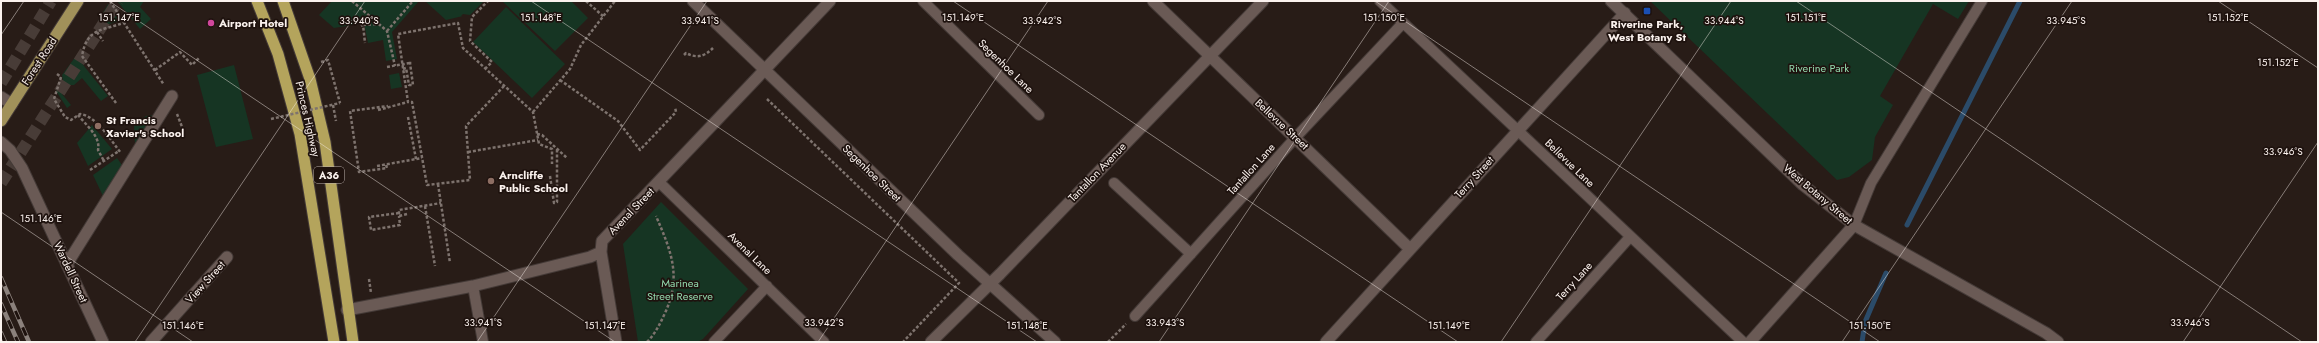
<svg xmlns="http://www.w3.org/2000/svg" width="2319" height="343" font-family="Jost,sans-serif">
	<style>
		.green { fill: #163523 }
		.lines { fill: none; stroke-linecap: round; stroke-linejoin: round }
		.stream { stroke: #2b4b69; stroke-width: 5 }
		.motorway-tunnel { stroke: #483c37; stroke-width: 12; stroke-dasharray: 12 6; stroke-linecap: butt }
		.service-casing { stroke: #443a37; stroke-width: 12 }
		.minor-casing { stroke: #443a37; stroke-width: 13 }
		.tertiary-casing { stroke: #443a37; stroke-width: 13 }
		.secondary-casing { stroke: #443a37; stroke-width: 13 }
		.primary-casing { stroke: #443a37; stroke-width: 13 }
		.trunk-casing { stroke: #443a37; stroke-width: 13 }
		.path { stroke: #7e736e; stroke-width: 2.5; stroke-dasharray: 3 2; stroke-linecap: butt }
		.service { stroke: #6a5a55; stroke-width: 10 }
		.minor { stroke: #6a5a55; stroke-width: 11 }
		.tertiary { stroke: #6a5a55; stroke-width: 11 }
		.secondary { stroke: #6a5a55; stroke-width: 11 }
		.primary { stroke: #a1915a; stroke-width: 11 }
		.trunk { stroke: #b4a45c; stroke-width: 11 }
		.rail-casing { stroke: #8b817c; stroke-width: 4.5 }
		.rail { stroke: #1e120e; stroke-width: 3; stroke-dasharray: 9; stroke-linecap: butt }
		.path-bridge { stroke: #7e736e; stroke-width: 2.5; stroke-dasharray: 3 2; stroke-linecap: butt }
		.ticks { fill: none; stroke: #fbf2ee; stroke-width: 1; stroke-opacity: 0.45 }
		.transit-dot { fill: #1a4fb4; stroke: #1e120e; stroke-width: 1.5 }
		.hotel-dot { fill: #d1479c; stroke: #1e120e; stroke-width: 1.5 }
		.education-dot { fill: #8d6e63; stroke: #1e120e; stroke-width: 1.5 }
		.labels { text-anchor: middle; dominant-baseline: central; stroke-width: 3.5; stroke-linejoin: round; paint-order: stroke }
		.shield { fill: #1e120e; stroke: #b9afab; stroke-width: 1 }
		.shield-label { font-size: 10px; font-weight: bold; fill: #fbf2ee }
		.poi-label { font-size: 11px; font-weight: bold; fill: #fbf2ee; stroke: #1e120e; text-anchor: start }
		.street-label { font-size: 11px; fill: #fbf2ee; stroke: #1e120e }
		.park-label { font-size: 11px; fill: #93daae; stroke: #1e120e }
		.ticks-label { font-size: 10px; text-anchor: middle; fill: #fbf2ee; stroke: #1e120e; stroke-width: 3.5; stroke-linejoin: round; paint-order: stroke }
	</style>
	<rect width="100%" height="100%" fill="#281c17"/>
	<path class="green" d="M 117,1 L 144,1 L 140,7 L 151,19 L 140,29 Z
		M 332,1 L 419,1 L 392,32 L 397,59 L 386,61 L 383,40 L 368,43 L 364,23 L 334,28 L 319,15 Z
		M 425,1 L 484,1 L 470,15 L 463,14 L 461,16 L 463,16 L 446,20 Z
		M 502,1 L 571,1 L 588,18 L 555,51 Z
		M 1650,1 L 1969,1 L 1958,19 L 1933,4 L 1880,96 L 1893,105 L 1875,137 L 1872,160 L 1849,177 L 1837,180 Z
		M 108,4 L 120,21 L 102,26 L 98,21 Z
		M 506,7 L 565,64 L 532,98 L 473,42 Z
		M 76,56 L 108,96 L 101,101 L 82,78 L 74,85 L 67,85 L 62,94 L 71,105 L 67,108 L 56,91 L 63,81 L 62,75 Z
		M 234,65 L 253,139 L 216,147 L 197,75 Z
		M 399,73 L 402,87 L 391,89 L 389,75 Z
		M 152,115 L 135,145 L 134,125 L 146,116 Z
		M 92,125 L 112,149 L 88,166 L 77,143 Z
		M 117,158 L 122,165 L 103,196 L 93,175 Z
		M 661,202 L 748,289 L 703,339 L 697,342 L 638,342 L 623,244 Z"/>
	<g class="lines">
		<path class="stream" d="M 1907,225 L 2020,1
			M 1862,342 L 1865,322 L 1886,273"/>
		<path class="motorway-tunnel" d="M 1,83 L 51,1
			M 1,183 L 118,1"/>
		<defs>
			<path id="service" d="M 923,1 L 1039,115
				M 1380,1 L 1743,342
				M 659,182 L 824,342
				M 1114,183 L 1191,254
				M 1854,225 L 1871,183 L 1982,1
				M 473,286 L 483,342
				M 1135,316 L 1296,137 L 1403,23
				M 714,342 L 767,286
				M 1536,342 L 1630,237"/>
			<path id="minor" d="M 693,1 L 958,255 L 1055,342
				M 1153,1 L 1410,249
				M 1,97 L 12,104
				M 1,142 L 10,150 L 22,168 L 103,342
				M 67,264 L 172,96
				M 347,310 L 473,286 L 590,257 L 601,252
				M 151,342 L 227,257
				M 616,342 L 601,252 L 602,241 L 830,1
				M 931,342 L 1000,274 L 1263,1
				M 1326,342 L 1625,13"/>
			<path id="tertiary" d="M 1750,342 L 1854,225"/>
			<path id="secondary" d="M 1611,1 L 1803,185 L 1854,225 L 2046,333 L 2058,342"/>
			<path id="primary" d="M 1,121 L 78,1"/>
			<path id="trunk" d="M 257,1 L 278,54 L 300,134 L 334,342
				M 283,1 L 310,79 L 325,142 L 353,342"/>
		</defs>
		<use href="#service" class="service-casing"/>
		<use href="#minor" class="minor-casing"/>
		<use href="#tertiary" class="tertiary-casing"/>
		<use href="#secondary" class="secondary-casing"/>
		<use href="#primary" class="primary-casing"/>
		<use href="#trunk" class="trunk-casing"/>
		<path class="path" d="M 110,1 L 164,85
			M 352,1 L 387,31 L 395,66
			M 586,1 L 604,17
			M 363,25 L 378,24
			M 361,26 L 363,25 L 365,43
			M 387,31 L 413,1
			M 97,32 L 103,41
			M 684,55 L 686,53 C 697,59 705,56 713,48
			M 321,62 L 328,60 L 340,103
			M 387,67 L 410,63
			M 403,69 L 406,68 L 409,85 L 413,85 L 410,63 L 412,63
			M 485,69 L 492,62 L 470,41 L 472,17 L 488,1
			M 155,70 L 180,52 L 192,65 L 199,58
			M 57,74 L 61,77 L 54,99 L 65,117 L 71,120 L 80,114 C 97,116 111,141 121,153
			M 560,80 L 618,121 L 640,150 L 676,112 L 675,107
			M 504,86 L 466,126 L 470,180 L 427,185 L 412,102 L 408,102 L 398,34 L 458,23 L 463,48 L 533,112 L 539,144 L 552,149 L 552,164
			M 767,99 L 959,283 L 903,342
			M 116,103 L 82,56 C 87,26 105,31 125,22
			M 333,105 L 336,121
			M 378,110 L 408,102
			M 533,112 L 570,69 L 581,45 L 615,1
			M 177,114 L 184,132
			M 78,115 C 86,125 101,137 98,150 L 104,161
			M 408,117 L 416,159
			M 537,134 L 542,135 L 567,158
			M 468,152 L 538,140
			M 386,165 L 387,168 L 359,172 L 350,111 L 388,106
			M 377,166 L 422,158
			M 90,170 L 119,151
			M 550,176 L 554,203 L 557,202 L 557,149
			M 438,184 L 450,263
			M 425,206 L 435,266
			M 399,213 L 369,217 L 371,230 L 400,225 L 399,216
			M 407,214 L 399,216 L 399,210 L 441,203
			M 369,279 L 371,293
			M 647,342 C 655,334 660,324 665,313 C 682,276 671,251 656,216
			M 1108,342 L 1126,324"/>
		<use href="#service" class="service"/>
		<use href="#minor" class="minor"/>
		<use href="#tertiary" class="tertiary"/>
		<use href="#secondary" class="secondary"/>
		<use href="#primary" class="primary"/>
		<use href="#trunk" class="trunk"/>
		<defs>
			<path id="rail" d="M 1,278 L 29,342
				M 1,304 L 18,342
				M 1,333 L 5,342"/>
		</defs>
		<use href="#rail" class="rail-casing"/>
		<use href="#rail" class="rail"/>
		<path class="path-bridge" d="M 271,119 L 340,103"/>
	</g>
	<path class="ticks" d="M 109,1 L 615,342M 531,1 L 1037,342M 953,1 L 1458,342M 1375,1 L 1880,342M 1796,1 L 2302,342M 2218,1 L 2318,68M 1,35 L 24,1M 1,212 L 193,342M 135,342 L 365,1M 477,342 L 707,1M 818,342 L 1048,1M 1159,342 L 1389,1M 1501,342 L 1731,1M 1842,342 L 2072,1M 2183,342 L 2318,142"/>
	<rect class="transit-dot" x="1643" y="7" width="8" height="8" rx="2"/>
	<circle class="hotel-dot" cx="211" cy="23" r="4"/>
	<g class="education-dot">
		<circle cx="98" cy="126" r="4"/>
		<circle cx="491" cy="181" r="4"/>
	</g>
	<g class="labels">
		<rect class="shield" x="314" y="167" width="30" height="16" rx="3"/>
		<g class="shield-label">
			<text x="329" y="175">A36</text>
		</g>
		<g class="poi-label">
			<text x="219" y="23">Airport Hotel</text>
			<text x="1647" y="24" text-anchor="middle">Riverine Park,<tspan x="1647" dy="13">West Botany St</tspan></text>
			<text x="106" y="120">St Francis<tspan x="106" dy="13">Xavier's School</tspan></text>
			<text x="499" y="175">Arncliffe<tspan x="499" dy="13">Public School</tspan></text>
		</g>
		<g class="street-label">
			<text transform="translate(39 61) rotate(-57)">Forest Road</text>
			<text transform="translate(1006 66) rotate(44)">Segenhoe Lane</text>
			<text transform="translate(308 119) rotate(77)">Princes Highway</text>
			<text transform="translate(1282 124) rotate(43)">Bellevue Street</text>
			<text transform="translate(1570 163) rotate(44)">Bellevue Lane</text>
			<text transform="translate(1251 169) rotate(-48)">Tantallon Lane</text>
			<text transform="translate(1097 172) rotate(-46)">Tantallon Avenue</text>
			<text transform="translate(872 173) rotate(44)">Segenhoe Street</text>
			<text transform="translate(1474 177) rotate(-48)">Terry Street</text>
			<text transform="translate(1818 194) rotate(40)">West Botany Street</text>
			<text transform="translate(631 211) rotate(-46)">Avenal Street</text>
			<text transform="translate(750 253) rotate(44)">Avenal Lane</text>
			<text transform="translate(71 272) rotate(65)">Wardell Street</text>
			<text transform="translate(1574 281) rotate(-48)">Terry Lane</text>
			<text transform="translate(205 282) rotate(-48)">View Street</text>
		</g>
		<g class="park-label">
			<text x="1819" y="68">Riverine Park</text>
			<text x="680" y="283">Marinea<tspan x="680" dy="13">Street Reserve</tspan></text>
		</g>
	</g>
	<g class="ticks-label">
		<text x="119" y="21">151.147°E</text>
		<text x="541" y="21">151.148°E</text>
		<text x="963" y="21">151.149°E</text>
		<text x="1384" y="21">151.150°E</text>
		<text x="1806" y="21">151.151°E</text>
		<text x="2228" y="21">151.152°E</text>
		<text x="359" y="24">33.940°S</text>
		<text x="700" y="24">33.941°S</text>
		<text x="1724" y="24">33.944°S</text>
		<text x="1042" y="24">33.942°S</text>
		<text x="2066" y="24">33.945°S</text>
		<text x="2278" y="66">151.152°E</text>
		<text x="2283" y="155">33.946°S</text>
		<text x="41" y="222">151.146°E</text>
		<text x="483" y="326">33.941°S</text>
		<text x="824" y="326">33.942°S</text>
		<text x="1165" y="326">33.943°S</text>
		<text x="2190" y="326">33.946°S</text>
		<text x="183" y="329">151.146°E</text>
		<text x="605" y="329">151.147°E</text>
		<text x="1027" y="329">151.148°E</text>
		<text x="1449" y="329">151.149°E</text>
		<text x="1870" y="329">151.150°E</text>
	</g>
	<rect width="2319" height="343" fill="none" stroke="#fbf2ee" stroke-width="4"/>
</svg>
